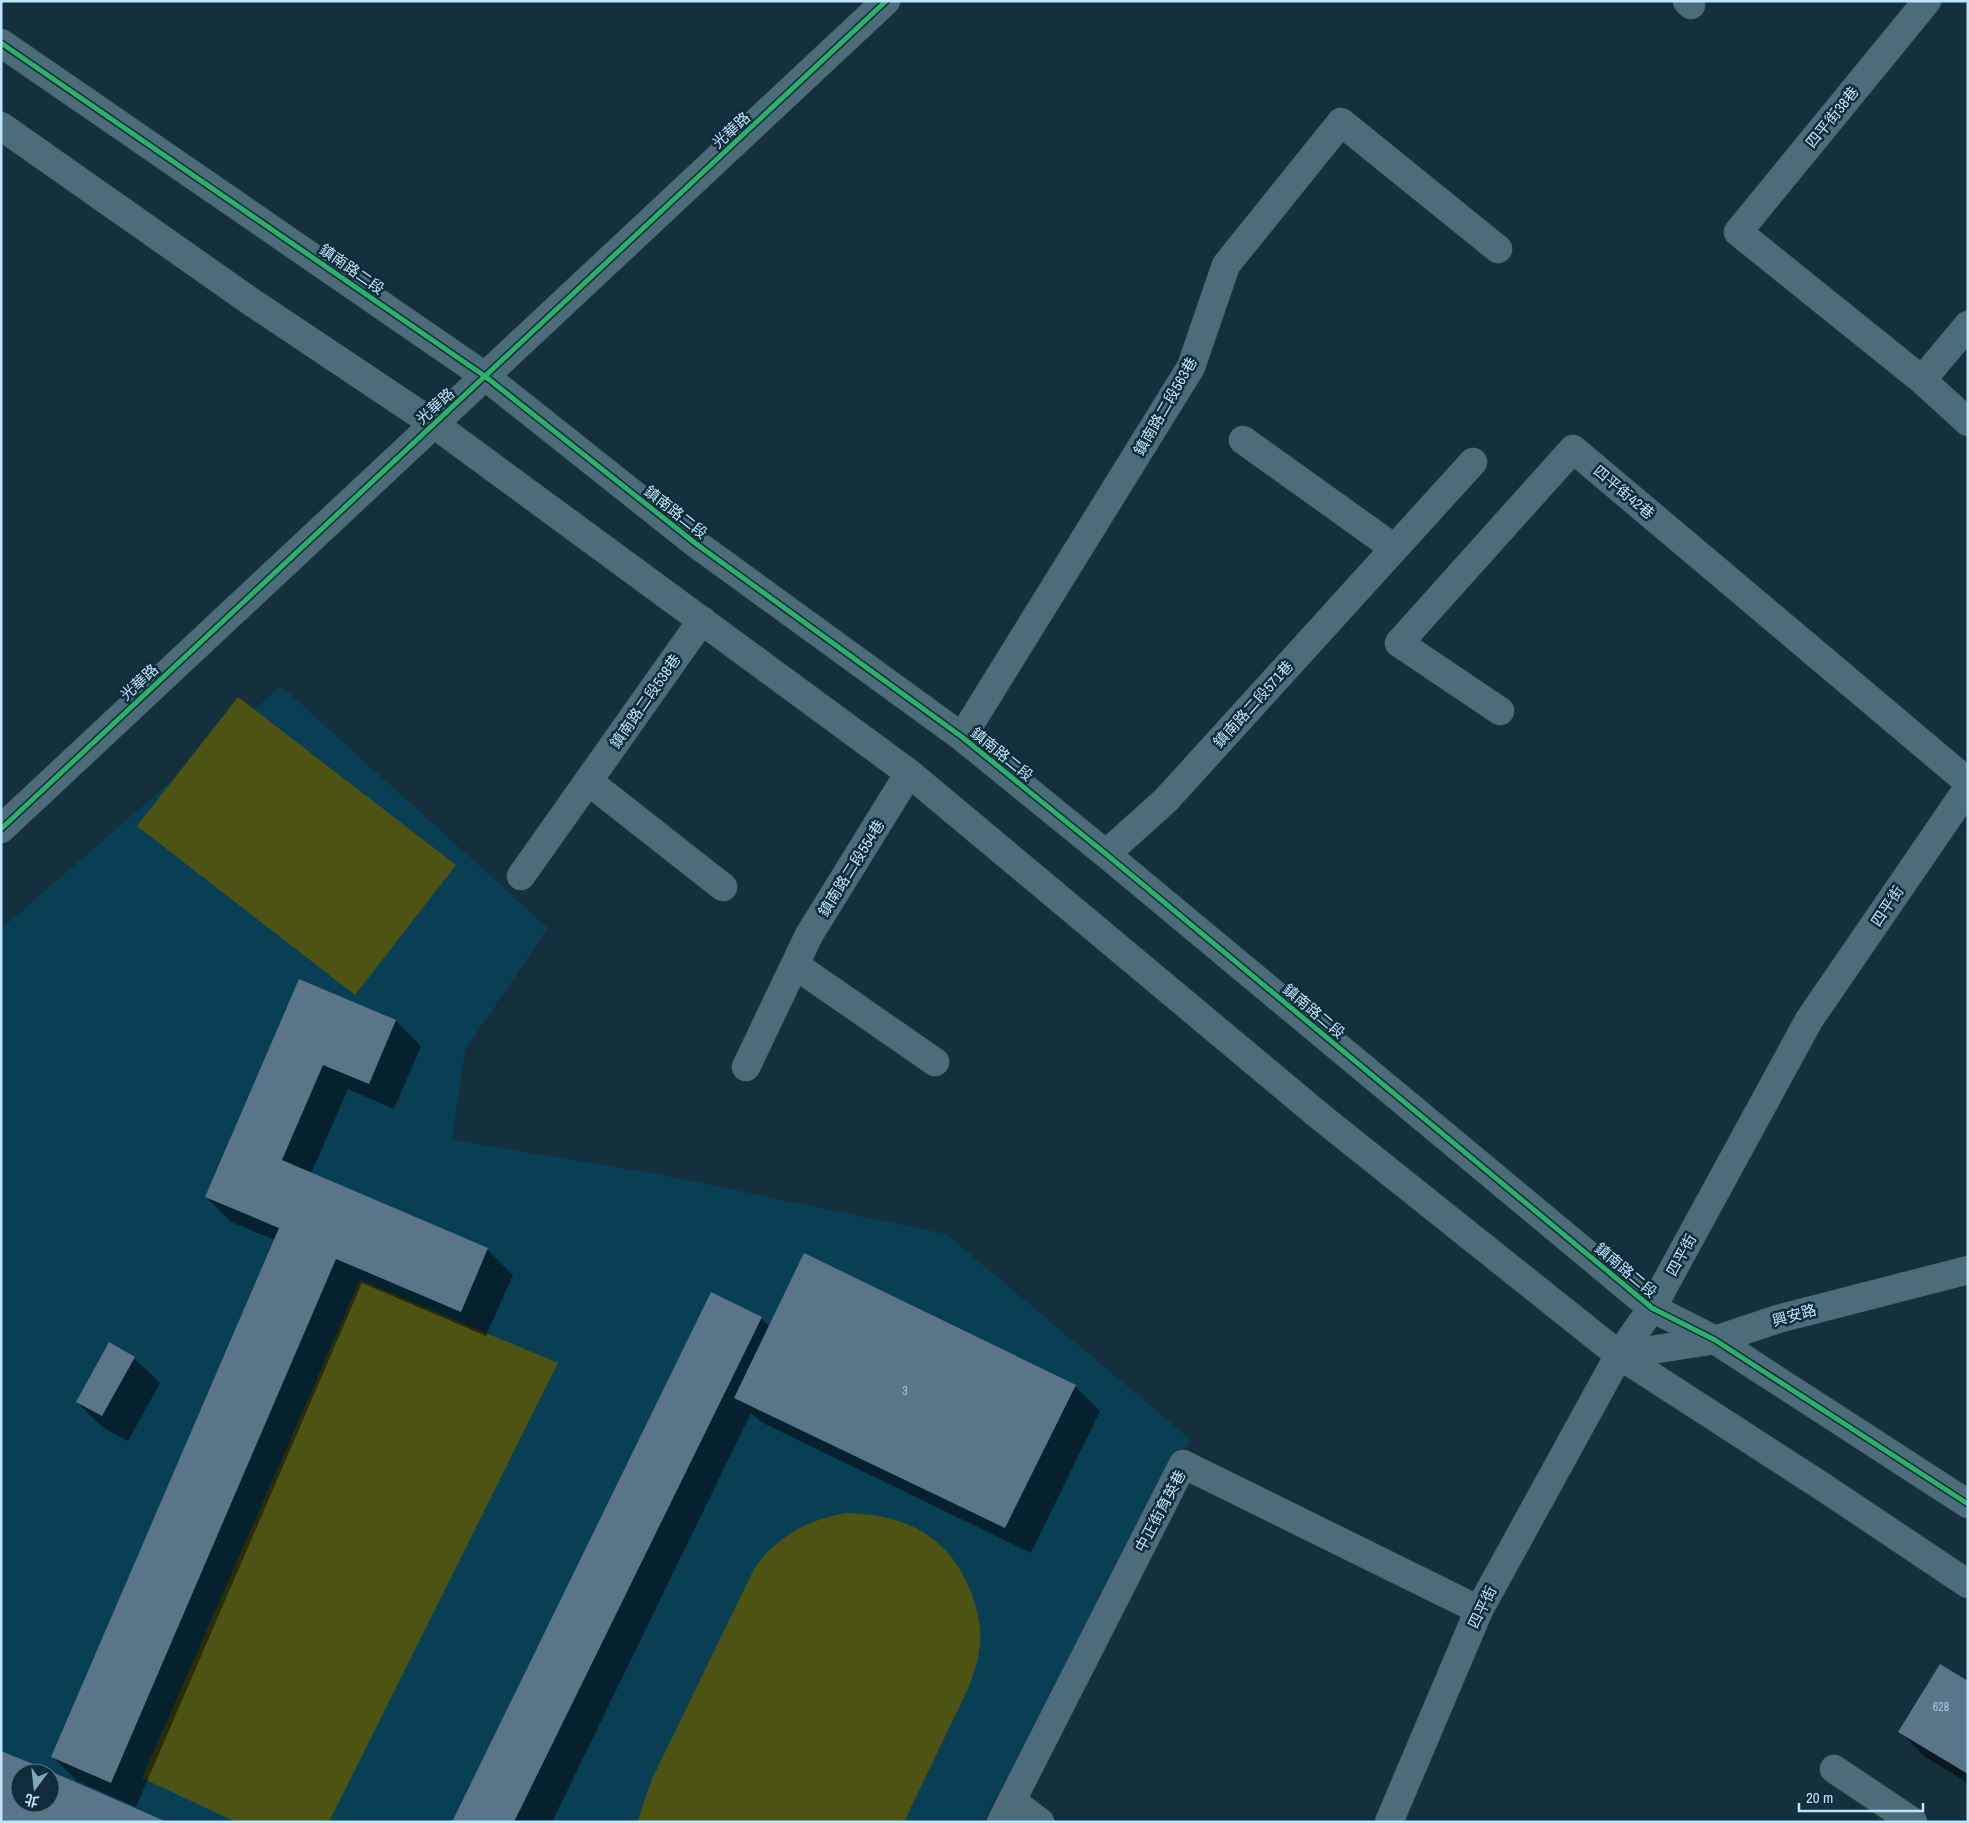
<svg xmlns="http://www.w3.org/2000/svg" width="1969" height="1823" font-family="'Archivo Narrow','Noto Sans TC',sans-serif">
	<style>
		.built { fill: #093f55; fill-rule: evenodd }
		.green { fill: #4c5313 }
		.shadow { fill: #0007 }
		.building { fill: #5a7488; fill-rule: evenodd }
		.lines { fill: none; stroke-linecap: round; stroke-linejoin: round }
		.minor-casing { stroke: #374e59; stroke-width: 29 }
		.minor { stroke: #4d6c7a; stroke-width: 28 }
		.cycleway-casing { stroke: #102b39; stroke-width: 8 }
		.cycleway { stroke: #2db169; stroke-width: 5 }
		.labels { text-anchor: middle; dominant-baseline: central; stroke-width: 5; stroke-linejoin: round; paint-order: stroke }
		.number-label { font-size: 12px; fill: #a4c9df }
		.street-label { font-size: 15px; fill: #bde5fc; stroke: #102b39 }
	</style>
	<rect width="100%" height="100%" fill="#14303c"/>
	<path class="built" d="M 281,686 L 548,928 L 465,1050 L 452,1140 L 653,1173 L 946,1234 L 1190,1439 L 983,1822 L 1,1822 L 1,929 ZM 20,1773 L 50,1773 L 50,1803 L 20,1803 Z"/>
	<path class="green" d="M 238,697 L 456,865 L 355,995 L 137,826 Z
		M 360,1280 L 558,1363 L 329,1822 L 236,1822 L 142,1778 Z
		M 846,1513 C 904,1514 949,1535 971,1592 C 978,1611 983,1632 979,1652 C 975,1678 961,1703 950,1726 C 935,1758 919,1790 904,1822 L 637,1822 L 652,1779 L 754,1569 C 777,1536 807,1520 846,1513 Z"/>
	<path class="shadow" d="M 299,980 L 396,1021 L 421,1046 L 394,1109 L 348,1089 L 311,1174 L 488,1250 L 513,1275 L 486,1336 L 362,1283 L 136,1807 L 77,1781 L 52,1756 L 275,1240 L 231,1222 L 206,1197 Z
		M 761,1318 L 770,1327 L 1075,1386 L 1100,1411 L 1031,1553 L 761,1422 L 751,1413 L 552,1822 L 453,1822 Z
		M 134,1358 L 160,1383 L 128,1441 L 102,1427 L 77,1402 Z
		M 1968,1683 L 1968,1783 L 1925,1757 L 1900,1732 Z"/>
	<path class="building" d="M 299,979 L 396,1020 L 369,1084 L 323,1065 L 282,1160 L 488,1248 L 461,1312 L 336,1259 L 111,1783 L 51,1757 L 279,1228 L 205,1197 Z
		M 804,1253 L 1076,1385 L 1005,1528 L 734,1398 Z
		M 711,1292 L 762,1317 L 514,1822 L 452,1822 Z
		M 109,1342 L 135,1357 L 102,1416 L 76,1402 Z
		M 1940,1664 L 1968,1681 L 1968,1774 L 1898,1732 Z
		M 1,1751 L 50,1771 L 167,1822 L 1,1822 ZM 20,1773 L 50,1773 L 50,1803 L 20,1803 Z"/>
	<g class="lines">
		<defs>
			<path id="minor" d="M 1687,1 L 1691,5
				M 1927,1 L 1738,232 L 1922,380 L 1968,422
				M 1,43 L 486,377 L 695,543 L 962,737 L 1106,854 L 1652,1308 L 1715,1340 L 1968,1504
				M 1,126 L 250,301 L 434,424 L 909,773 L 1322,1118 L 1619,1355 L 1823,1487 L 1968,1584
				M 1922,380 L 1968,325
				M 1243,440 L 1394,548
				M 1500,711 L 1399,643 L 1573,449 L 1968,782
				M 962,737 L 1191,367 L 1226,265 L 1341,122 L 1498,249
				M 588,781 L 723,887
				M 1,829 L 886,1
				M 1106,854 L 1166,800 L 1473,462
				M 521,876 L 702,620
				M 795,965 L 935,1062
				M 746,1067 L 809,935 L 909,773
				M 1619,1355 L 1715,1340 L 1778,1319 L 1968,1270
				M 1834,1769 L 1913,1822
				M 1012,1801 L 1040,1822
				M 1001,1822 L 1183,1464 L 1479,1610
				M 1389,1822 L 1479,1610 L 1619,1355 L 1652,1308 L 1809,1020 L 1968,788"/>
		</defs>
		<use href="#minor" class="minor-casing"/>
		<use href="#minor" class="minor"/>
		<defs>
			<path id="cycleway" d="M 1,43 L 486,377 L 695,543 L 962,737 L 1106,854 L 1652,1308 L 1715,1340 L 1968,1504
				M 1,829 L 886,1"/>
		</defs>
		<use href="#cycleway" class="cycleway-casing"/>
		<use href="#cycleway" class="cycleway"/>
	</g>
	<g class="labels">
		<g class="number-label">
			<text x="905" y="1391">3</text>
			<text x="1941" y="1707">628</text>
		</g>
		<g class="street-label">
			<text transform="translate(1832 117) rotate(-51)">四平街38巷</text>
			<text transform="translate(731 130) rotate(-43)">光華路</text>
			<text transform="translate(352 269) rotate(35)">鎮南路二段</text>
			<text transform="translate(435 406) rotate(-42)">光華路</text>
			<text transform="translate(1165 406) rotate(-60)">鎮南路二段563巷</text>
			<text transform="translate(1624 492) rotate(40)">四平街42巷</text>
			<text transform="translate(676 512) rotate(38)">鎮南路二段</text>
			<text transform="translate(139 682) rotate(-43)">光華路</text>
			<text transform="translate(645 701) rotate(-55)">鎮南路二段538巷</text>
			<text transform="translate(1253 704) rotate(-48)">鎮南路二段571巷</text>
			<text transform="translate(1002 754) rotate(39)">鎮南路二段</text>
			<text transform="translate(851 868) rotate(-58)">鎮南路二段554巷</text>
			<text transform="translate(1887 906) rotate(-56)">四平街</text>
			<text transform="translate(1314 1011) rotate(40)">鎮南路二段</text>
			<text transform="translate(1681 1255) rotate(-61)">四平街</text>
			<text transform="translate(1626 1270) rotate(40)">鎮南路二段</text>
			<text transform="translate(1794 1315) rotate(-15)">興安路</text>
			<text transform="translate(1160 1511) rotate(-62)">中正街育英巷</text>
			<text transform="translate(1482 1607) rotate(-64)">四平街</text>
		</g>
	</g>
	<rect width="1969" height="1823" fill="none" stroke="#bde5fc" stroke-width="5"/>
	<g transform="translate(35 1788) rotate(195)"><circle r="24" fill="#102b39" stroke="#557587"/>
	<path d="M0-4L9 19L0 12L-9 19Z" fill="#82a6b9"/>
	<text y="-8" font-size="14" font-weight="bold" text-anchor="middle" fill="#bde5fc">北</text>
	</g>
	<path d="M1799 1803v8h124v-8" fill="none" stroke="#bde5fc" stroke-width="2.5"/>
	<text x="1806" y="1803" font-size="15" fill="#bde5fc" stroke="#102b39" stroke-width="4" paint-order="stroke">20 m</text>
</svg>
